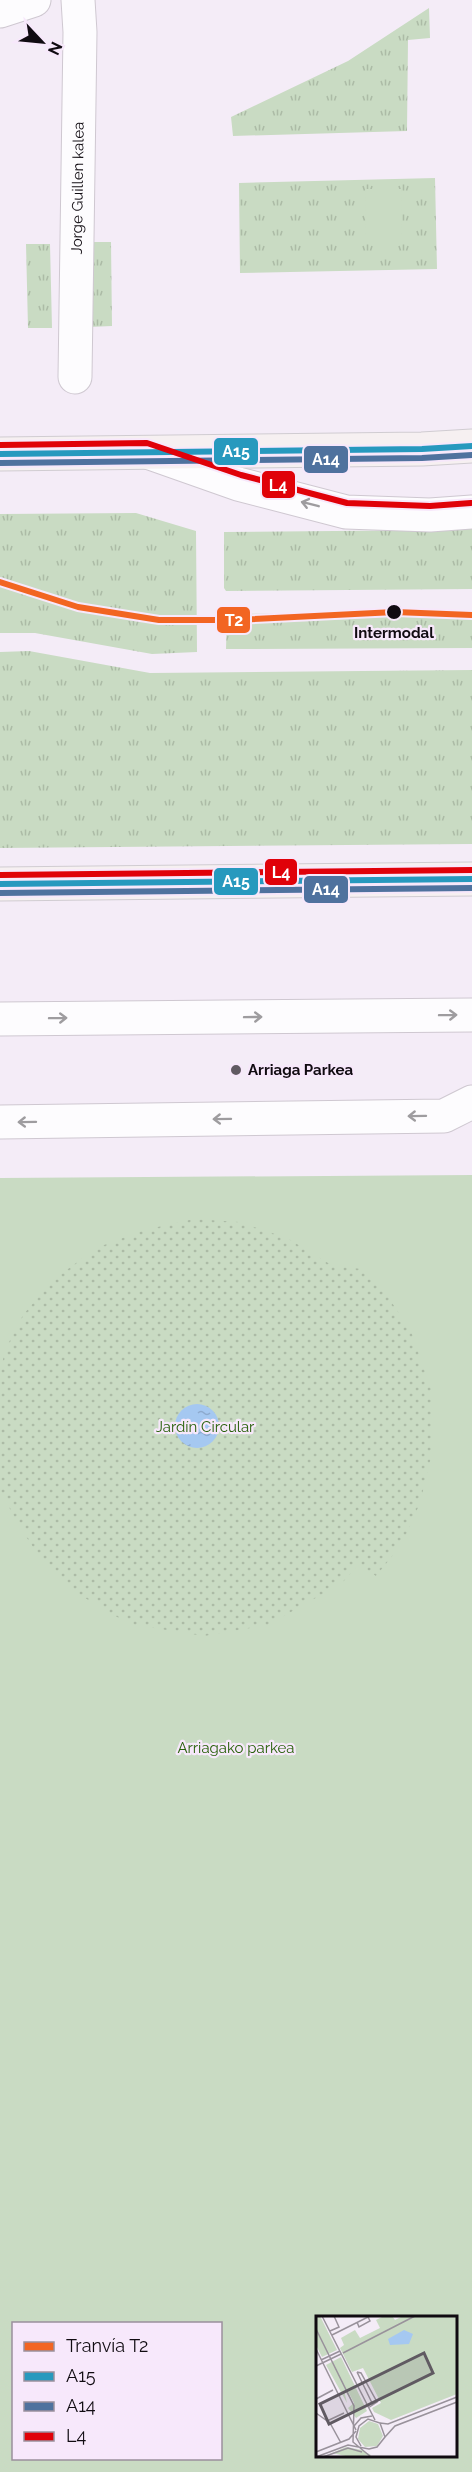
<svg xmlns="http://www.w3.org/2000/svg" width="472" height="2472" font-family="Raleway,sans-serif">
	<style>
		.grass { fill: url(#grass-tufts) }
		.park { fill: #c9dbc3; fill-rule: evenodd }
		.garden { fill: url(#garden-dots) }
		.water { fill: url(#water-ripples) }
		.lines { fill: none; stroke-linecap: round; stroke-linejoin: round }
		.minor-casing { stroke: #cfc8d1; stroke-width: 35 }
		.major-casing { stroke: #d0ccd1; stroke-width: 35 }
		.minor { stroke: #fdfcfe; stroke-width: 33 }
		.major { stroke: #f6f0f1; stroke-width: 33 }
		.bus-1-casing { stroke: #f7e8fb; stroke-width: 10 }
		.bus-2-casing { stroke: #f7e8fb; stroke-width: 10 }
		.bus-3-casing { stroke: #f7e8fb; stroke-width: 10 }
		.bus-1 { stroke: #2799be; stroke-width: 6 }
		.bus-2 { stroke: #4f729e; stroke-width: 6 }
		.bus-3 { stroke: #e00109; stroke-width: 6 }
		.tram-1-casing { stroke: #f7e8fb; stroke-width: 10 }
		.tram-1 { stroke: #f26522; stroke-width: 6 }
		.oneway { stroke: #9e9c9f }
		.stop-dot { fill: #100b11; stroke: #f7e8fb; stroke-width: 2 }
		.poi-dot { fill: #605a62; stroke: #f7e8fb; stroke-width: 2 }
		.labels { text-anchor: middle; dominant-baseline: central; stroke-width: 4.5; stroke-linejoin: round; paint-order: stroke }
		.street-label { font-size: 15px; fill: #100b11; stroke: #f7e8fb }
		.stop-label { font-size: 15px; font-weight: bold; fill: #100b11; stroke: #f7e8fb }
		.poi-label { font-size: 15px; font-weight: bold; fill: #100b11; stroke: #f7e8fb; text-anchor: start }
		.park-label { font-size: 15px; fill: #28610a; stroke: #f7e8fb }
		.inset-road { fill: none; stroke: #99929b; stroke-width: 1.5 }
		.view { fill: #605a62; fill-opacity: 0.15; stroke: #605a62; stroke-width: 3 }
		.inset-edge { fill: none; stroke: #100b11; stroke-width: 3 }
		.line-badge { stroke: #f7e8fb; stroke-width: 2 }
		.badge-label { font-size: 16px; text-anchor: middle; font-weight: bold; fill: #fff }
	</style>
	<defs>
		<pattern id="grass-tufts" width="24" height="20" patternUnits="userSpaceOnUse" patternTransform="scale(1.5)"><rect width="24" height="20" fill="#c9dbc3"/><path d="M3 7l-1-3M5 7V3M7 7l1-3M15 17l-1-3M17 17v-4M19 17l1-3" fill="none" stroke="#acbba6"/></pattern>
		<pattern id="garden-dots" width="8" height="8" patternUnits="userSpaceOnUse" patternTransform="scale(1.5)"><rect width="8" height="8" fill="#c9dbc3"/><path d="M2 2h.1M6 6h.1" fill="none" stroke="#acbba6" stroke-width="1.8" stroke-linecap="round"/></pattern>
		<pattern id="water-ripples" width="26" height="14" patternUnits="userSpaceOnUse" patternTransform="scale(1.5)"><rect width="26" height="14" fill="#a5c8f1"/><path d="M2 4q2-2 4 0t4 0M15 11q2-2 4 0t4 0" fill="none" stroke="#8daace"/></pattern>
	</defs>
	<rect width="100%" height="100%" fill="#f4ecf7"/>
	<path class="grass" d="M 429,8 L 430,38 L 408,40 L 407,131 L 233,136 L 231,117 L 348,61 Z
		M 435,178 L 437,269 L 240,273 L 239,183 Z
		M 87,242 L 111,242 L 112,326 L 89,327 Z
		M 26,244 L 50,244 L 52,328 L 28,328 Z
		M 136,513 L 196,531 L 197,652 L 152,654 L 35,633 L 0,633 L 0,514 Z
		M 472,525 L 472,589 L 226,591 L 224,588 L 224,532 L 442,530 Z
		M 472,612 L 472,648 L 226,649 L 227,614 Z
		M 29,651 L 150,673 L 472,670 L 472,844 L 0,848 L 0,652 Z"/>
	<path class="park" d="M 365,189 L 401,189 L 402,236 L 366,236 Z
		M 472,1175 L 472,2472 L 0,2472 L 0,1178 ZM 318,2318 L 456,2318 L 456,2456 L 318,2456 ZM 14,2324 L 220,2324 L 220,2458 L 14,2458 Z"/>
	<path class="garden" d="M 194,1219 L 239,1222 L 287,1238 L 333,1266 L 362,1269 L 382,1288 L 411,1331 L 431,1389 L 431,1457 L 420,1503 L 402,1544 L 376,1576 L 359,1564 L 342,1583 L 268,1625 L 204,1636 L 129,1624 L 80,1595 L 43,1562 L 19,1526 L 0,1490 L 0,1374 L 5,1350 L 23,1315 L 52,1281 L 96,1248 L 144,1230 Z"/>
	<path class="water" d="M175 1426a22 22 0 1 1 44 0a22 22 0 1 1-44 0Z"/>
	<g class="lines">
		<defs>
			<g id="minor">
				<path d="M 0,11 L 34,0"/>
				<path id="s1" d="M 75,377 L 80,32 L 78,0"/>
				<path d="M 150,453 L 238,484 L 346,512 L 430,515 L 472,512"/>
				<path d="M 0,1019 L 472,1015"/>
				<path d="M 0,1122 L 444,1116 L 472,1102"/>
			</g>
			<path id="major" d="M 0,454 L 422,449 L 472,446
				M 0,884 L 472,879"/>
		</defs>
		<use href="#minor" class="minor-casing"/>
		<use href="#major" class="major-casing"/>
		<use href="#minor" class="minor"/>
		<use href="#major" class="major"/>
		<defs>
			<path id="bus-1" d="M 0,454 L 422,449 L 472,446
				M 0,884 L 472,879"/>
			<path id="bus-2" d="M 0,463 L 422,458 L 472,455
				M 0,893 L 472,888"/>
			<path id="bus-3" d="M 0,445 L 147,443 L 241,475 L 347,503 L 430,506 L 471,503
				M 0,875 L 472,870"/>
		</defs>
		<use href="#bus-1" class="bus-1-casing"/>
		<use href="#bus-2" class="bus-2-casing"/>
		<use href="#bus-3" class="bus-3-casing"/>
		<use href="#bus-1" class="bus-1"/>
		<use href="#bus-2" class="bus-2"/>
		<use href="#bus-3" class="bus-3"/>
		<defs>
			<path id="tram-1" d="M 0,582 L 78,607 L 159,620 L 236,620 L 395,612 L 472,615"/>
		</defs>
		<use href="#tram-1" class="tram-1-casing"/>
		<use href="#tram-1" class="tram-1"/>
	</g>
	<defs><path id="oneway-shaft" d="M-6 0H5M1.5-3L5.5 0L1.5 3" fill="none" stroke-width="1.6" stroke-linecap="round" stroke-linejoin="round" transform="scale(1.5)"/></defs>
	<g class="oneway">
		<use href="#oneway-shaft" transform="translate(310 504) rotate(-166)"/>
		<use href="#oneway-shaft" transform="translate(448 1015) rotate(-1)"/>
		<use href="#oneway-shaft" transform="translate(253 1017) rotate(-1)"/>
		<use href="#oneway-shaft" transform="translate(58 1018) rotate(-1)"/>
		<use href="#oneway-shaft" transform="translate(417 1116) rotate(179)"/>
		<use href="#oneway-shaft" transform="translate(222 1119) rotate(179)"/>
		<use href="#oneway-shaft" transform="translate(27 1122) rotate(179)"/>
	</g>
	<circle class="stop-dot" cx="394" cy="612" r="8"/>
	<circle class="poi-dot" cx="236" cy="1070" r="6"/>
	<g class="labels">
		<g class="street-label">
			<text stroke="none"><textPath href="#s1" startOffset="189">Jorge Guillen kalea</textPath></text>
		</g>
		<g class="stop-label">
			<text x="394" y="633">Intermodal</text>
		</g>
		<g class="poi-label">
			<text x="248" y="1070">Arriaga Parkea</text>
		</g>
		<g class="park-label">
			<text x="205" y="1427">Jardín Circular</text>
			<text x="236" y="1748">Arriagako parkea</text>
		</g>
	</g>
	<g transform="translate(316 2316)">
		<rect width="141" height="141" fill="#f4ecf7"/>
		<path d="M 0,0 L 4,0 L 21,34 L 6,41 L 0,29 ZM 25,41 L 51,95 L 40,102 L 32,92 L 38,87 L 31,73 L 36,85 L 28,74 L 31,87 L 10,49 ZM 53,105 L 62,108 L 67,120 L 61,130 L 49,131 L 42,123 L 44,112 ZM 30,131 L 46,134 L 55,139 L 34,141 L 16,137 Z" fill="#c9dbc3"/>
		<path d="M 68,0 L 76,0 L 79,4 L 87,0 L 141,0 L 141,78 L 75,104 L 58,96 L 56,92 L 65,87 L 47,52 L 36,56 L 24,32 L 28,29 L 25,22 L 39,14 L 44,22 L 64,12 L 60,4 Z" fill="#c9dbc3"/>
		<path d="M59 70a10 10 0 1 1 20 0a10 10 0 1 1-20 0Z" fill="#c9dbc3"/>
		<path d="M 88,14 L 97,18 L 93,28 L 74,29 L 72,23 Z" fill="#a5c8f1"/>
		<path class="inset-road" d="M 6,0 L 59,104M 41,6 L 43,11 L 54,5 L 52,1M 0,13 L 38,90 L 37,126 L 55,141M 14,15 L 23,11 L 18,0M 16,19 L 54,0M 0,33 L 40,114M 27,37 L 99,0M 5,44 L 24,35M 0,50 L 25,38M 41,56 L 45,57 L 61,86 L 52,92M 41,56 L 57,89M 0,83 L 17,74M 0,97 L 14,107 L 25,127M 11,105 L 28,97M 64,107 L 72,108 L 141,81M 38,110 L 45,102 L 56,100M 69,121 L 79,110 L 141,86M 0,136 L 33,123 L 40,115M 0,141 L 32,129 L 53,133 L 61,131 L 69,121 L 64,107 L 52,103 L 43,110 L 40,121 L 45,130M 7,141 L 32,132 L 46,136"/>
		<path class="view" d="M 108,37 L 117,57 L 13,108 L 4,88 Z"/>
		<rect width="141" height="141" class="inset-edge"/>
	</g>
	<g class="line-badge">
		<rect x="213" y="437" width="46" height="29" rx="6" fill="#2799be"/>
		<rect x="303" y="445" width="46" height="29" rx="6" fill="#4f729e"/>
		<rect x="261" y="470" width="35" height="29" rx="6" fill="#e00109"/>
		<rect x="216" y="606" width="35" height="28" rx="6" fill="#f26522"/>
		<rect x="264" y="858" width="34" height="28" rx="6" fill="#e00109"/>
		<rect x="213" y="867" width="46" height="29" rx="6" fill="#2799be"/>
		<rect x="303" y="875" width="46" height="29" rx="6" fill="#4f729e"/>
	</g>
	<g class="badge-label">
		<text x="236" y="457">A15</text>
		<text x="326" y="465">A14</text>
		<text x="278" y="491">L4</text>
		<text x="234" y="626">T2</text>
		<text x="281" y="878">L4</text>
		<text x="236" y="887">A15</text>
		<text x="326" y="895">A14</text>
	</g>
	<rect x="12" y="2322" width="210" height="138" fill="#f7e8fb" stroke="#9b909d" stroke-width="1.5"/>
	<rect x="24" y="2342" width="30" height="9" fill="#f26522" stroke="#9b909d" stroke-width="1.5"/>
	<text x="66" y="2352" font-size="18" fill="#100b11">Tranvía T2</text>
	<rect x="24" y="2372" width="30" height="9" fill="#2799be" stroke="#9b909d" stroke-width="1.5"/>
	<text x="66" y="2382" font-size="18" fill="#100b11">A15</text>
	<rect x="24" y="2402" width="30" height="9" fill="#4f729e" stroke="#9b909d" stroke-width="1.5"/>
	<text x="66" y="2412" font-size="18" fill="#100b11">A14</text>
	<rect x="24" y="2432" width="30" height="9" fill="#e00109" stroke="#9b909d" stroke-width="1.5"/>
	<text x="66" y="2442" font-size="18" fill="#100b11">L4</text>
	<g transform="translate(42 42) rotate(116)" stroke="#f7e8fb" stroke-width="4.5" paint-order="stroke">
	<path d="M0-4.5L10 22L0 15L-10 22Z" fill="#100b11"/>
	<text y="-9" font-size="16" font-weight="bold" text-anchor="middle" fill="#100b11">N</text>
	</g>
</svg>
